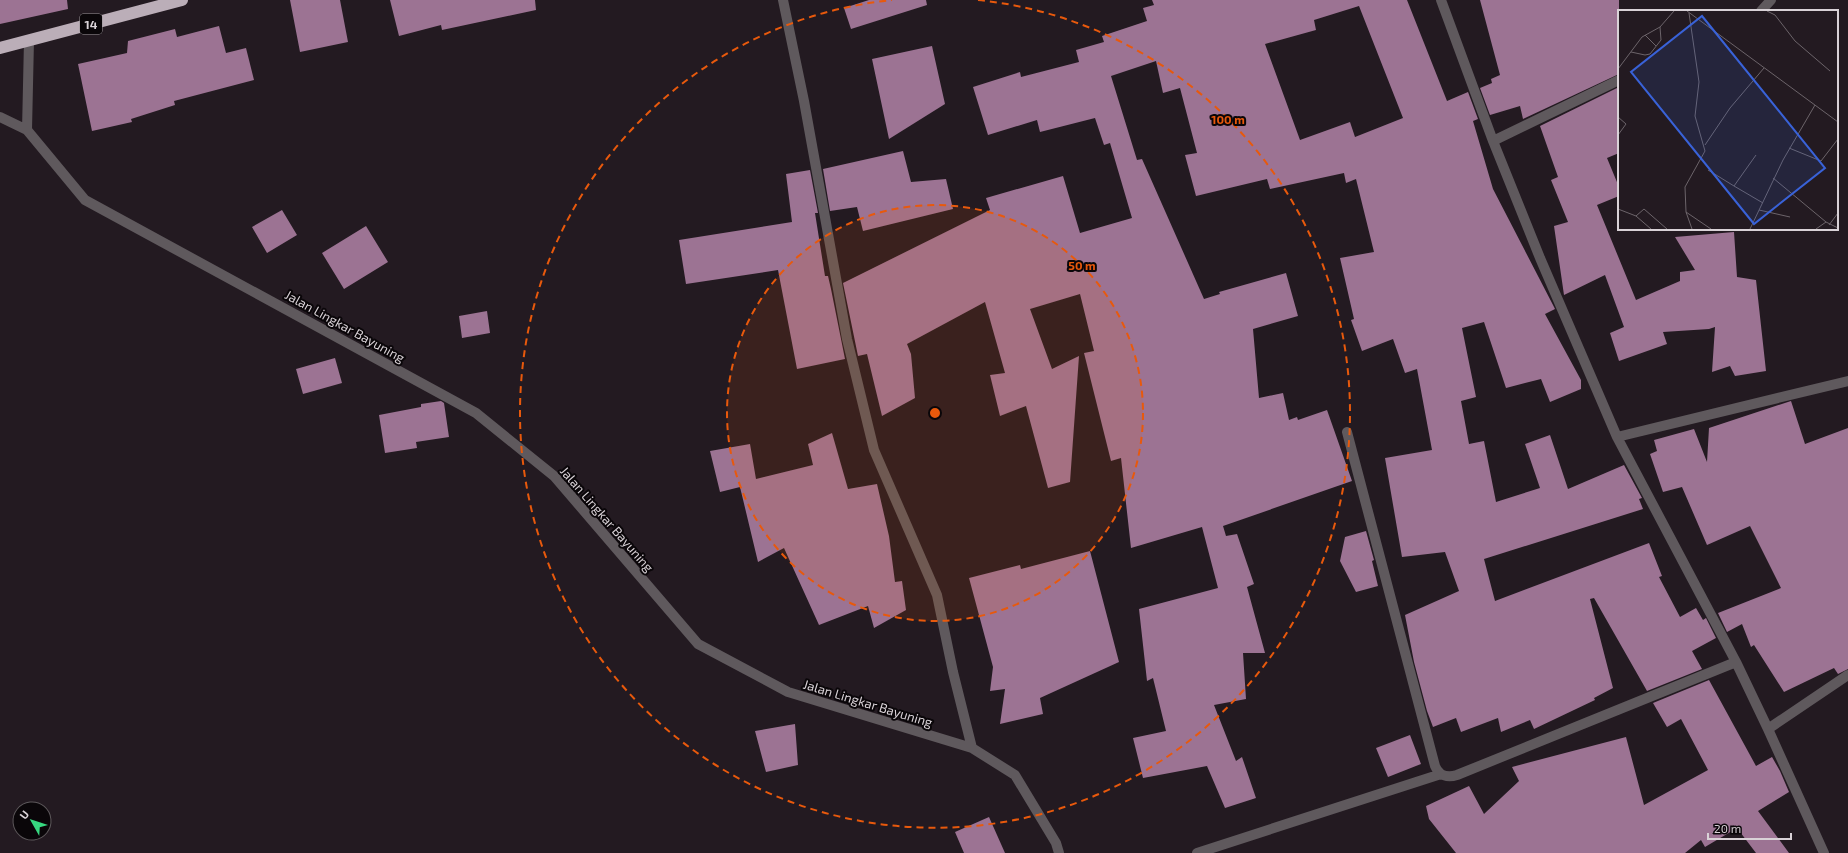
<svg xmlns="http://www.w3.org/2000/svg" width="1848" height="853" font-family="'Exo 2',sans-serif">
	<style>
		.building { fill: #9c7393; fill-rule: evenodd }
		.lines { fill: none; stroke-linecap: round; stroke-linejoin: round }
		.street { stroke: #5f595d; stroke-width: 10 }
		.highway { stroke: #bbaeb8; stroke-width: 12 }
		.ring { fill: none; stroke: #e8590c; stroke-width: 2; stroke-dasharray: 7 5 }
		.labels { text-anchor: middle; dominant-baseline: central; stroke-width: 4; stroke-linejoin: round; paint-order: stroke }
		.shield { fill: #0a0609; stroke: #9b9599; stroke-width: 1 }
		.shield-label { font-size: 12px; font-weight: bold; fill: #d9d2d7 }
		.street-label { font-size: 13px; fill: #d9d2d7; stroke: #0a0609 }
		.inset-road { fill: none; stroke: #6c646a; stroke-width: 1 }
		.view { fill: #3962d8; fill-opacity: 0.15; stroke: #3962d8; stroke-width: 2 }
		.inset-edge { fill: none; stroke: #d9d2d7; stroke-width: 2 }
		.centre { fill: #e8590c; stroke: #0a0609; stroke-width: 2 }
		.ring-label { font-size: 12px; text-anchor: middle; font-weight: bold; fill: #e8590c; stroke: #0a0609; stroke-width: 4; stroke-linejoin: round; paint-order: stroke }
	</style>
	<rect width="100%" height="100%" fill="#231a21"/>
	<path class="building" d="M 0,0 L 67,0 L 68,9 L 0,24 Z
		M 290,0 L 340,0 L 348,42 L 300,52 Z
		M 390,0 L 535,0 L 536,10 L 442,30 L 441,25 L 399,36 Z
		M 869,0 L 926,0 L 927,5 L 851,29 L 844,8 Z
		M 1152,0 L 1407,0 L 1447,101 L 1468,92 L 1478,119 L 1473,121 L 1493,189 L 1553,305 L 1555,309 L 1545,314 L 1581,380 L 1581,389 L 1550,402 L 1541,379 L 1506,388 L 1484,322 L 1462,328 L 1476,397 L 1461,401 L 1469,444 L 1484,441 L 1496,502 L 1540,488 L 1525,444 L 1550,435 L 1568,489 L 1624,465 L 1642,498 L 1639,499 L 1643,509 L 1484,559 L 1495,601 L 1649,543 L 1662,576 L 1659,577 L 1680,617 L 1696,608 L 1703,620 L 1706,618 L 1716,638 L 1692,651 L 1702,669 L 1647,691 L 1594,598 L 1590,599 L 1613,688 L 1594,698 L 1595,700 L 1534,729 L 1530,720 L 1501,732 L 1498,718 L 1461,732 L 1456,718 L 1433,727 L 1427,711 L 1414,662 L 1405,615 L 1459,591 L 1445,552 L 1402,557 L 1385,458 L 1432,450 L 1417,369 L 1405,373 L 1393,339 L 1362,351 L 1351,320 L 1354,319 L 1340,258 L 1374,252 L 1356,179 L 1346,183 L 1344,173 L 1270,189 L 1267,179 L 1196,196 L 1185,155 L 1197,153 L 1180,88 L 1163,93 L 1156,61 L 1111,76 L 1137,160 L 1142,159 L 1204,299 L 1220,294 L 1219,292 L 1286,273 L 1298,316 L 1253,329 L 1259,398 L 1283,393 L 1289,420 L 1297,417 L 1298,420 L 1327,410 L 1352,481 L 1223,526 L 1226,536 L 1237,534 L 1254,584 L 1247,587 L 1265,653 L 1243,653 L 1246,699 L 1214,705 L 1236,761 L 1242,757 L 1256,798 L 1225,808 L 1207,766 L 1143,778 L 1133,738 L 1166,731 L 1153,678 L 1147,681 L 1139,609 L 1218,588 L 1202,527 L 1131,548 L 1121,458 L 1111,461 L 1084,353 L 1094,351 L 1080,294 L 1030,309 L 1052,369 L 1079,356 L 1070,482 L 1048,488 L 1026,406 L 1000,416 L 990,375 L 1005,373 L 985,302 L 907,344 L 911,354 L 915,398 L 882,416 L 867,354 L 858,356 L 843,283 L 990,210 L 986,198 L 1063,176 L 1080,233 L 1132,218 L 1110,143 L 1104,145 L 1095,118 L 1040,132 L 1037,120 L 988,135 L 973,87 L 1020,72 L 1021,77 L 1079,62 L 1076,50 L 1104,42 L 1102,36 L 1147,21 L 1143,8 L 1154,5 ZM 1359,6 L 1403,118 L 1355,137 L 1350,122 L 1300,140 L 1265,44 L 1316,30 L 1314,20 Z
		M 1480,0 L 1619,0 L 1619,74 L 1523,119 L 1520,106 L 1490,115 L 1480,88 L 1492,83 L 1491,79 L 1500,75 Z
		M 219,26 L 226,53 L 246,48 L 254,80 L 174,101 L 175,105 L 131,119 L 132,122 L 92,131 L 78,64 L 127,53 L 128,41 L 175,29 L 177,37 Z
		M 932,46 L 945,104 L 889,139 L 872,59 Z
		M 1619,87 L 1619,153 L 1607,158 L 1619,187 L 1619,196 L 1597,205 L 1636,300 L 1680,281 L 1680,272 L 1695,270 L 1675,237 L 1734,232 L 1737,277 L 1756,280 L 1766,371 L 1735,376 L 1730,366 L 1712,372 L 1715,327 L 1709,329 L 1663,332 L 1667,344 L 1619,361 L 1610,333 L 1624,327 L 1605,275 L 1564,295 L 1554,226 L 1568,222 L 1551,180 L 1558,177 L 1540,126 Z
		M 903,151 L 911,182 L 946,179 L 953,209 L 863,231 L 857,207 L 830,211 L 823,169 Z
		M 810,170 L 818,213 L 815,213 L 825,276 L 828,276 L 831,289 L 845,359 L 797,369 L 778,270 L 686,284 L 679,240 L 792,222 L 786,174 Z
		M 282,210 L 297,235 L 267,253 L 252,227 Z
		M 366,226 L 388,262 L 344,289 L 322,253 Z
		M 487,311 L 490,333 L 462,338 L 459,316 Z
		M 335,358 L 342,383 L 303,394 L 296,369 Z
		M 441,401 L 444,403 L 449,437 L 416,442 L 417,448 L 385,453 L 379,415 L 421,407 L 421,404 Z
		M 1791,401 L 1805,444 L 1848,428 L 1848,669 L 1838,674 L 1834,668 L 1784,692 L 1754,645 L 1751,647 L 1742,624 L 1727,632 L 1718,613 L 1781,588 L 1750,526 L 1707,545 L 1682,487 L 1663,492 L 1650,454 L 1657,451 L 1654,440 L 1694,429 L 1707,462 L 1709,428 Z
		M 832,433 L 848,489 L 877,484 L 889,536 L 895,582 L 902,581 L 906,610 L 874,628 L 868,606 L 819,625 L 784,548 L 758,562 L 740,487 L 720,492 L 710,451 L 750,444 L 756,479 L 813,465 L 808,444 Z
		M 1366,531 L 1374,560 L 1372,561 L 1378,586 L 1356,592 L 1340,561 L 1345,537 Z
		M 1090,551 L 1119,662 L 1040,698 L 1043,714 L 1000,724 L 1005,689 L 990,691 L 993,667 L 969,578 L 1020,565 L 1021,569 Z
		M 1709,680 L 1756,766 L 1772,757 L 1780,771 L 1789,792 L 1758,811 L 1789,853 L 1756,853 L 1737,828 L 1705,847 L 1701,840 L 1685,853 L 1456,853 L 1429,819 L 1426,806 L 1469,786 L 1484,814 L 1519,781 L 1512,767 L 1626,737 L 1644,805 L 1708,770 L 1681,719 L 1667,727 L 1653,703 Z
		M 795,724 L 798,765 L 766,772 L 755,731 Z
		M 1410,735 L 1421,764 L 1388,777 L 1376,748 Z
		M 989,817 L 1005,853 L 964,853 L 955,832 Z"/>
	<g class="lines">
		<path class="street" d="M 783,0 L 804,101 L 847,339 L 874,450 L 937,595 L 953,672 L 972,748
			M 1441,0 L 1493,141 L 1540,258 L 1617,437 L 1736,662 L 1768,729 L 1824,853
			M 1761,11 L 1771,0
			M 0,117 L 27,130 L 85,200 L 476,413 L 554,476 L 698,644 L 788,692 L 972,748 L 1015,775 L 1056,843 L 1059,853
			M 27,130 L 29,40
			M 1493,141 L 1619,80
			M 1347,432 L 1435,766 C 1439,776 1448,778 1457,775 L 1736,662
			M 1617,437 L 1848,381
			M 1768,729 L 1848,675
			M 1197,853 L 1441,774"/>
		<path class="highway" d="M 0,48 L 182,0"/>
	</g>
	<circle cx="935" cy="413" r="208" fill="#e8590c" fill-opacity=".12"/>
	<g class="ring">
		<circle cx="935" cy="413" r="208"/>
		<path d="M978 0A415 415 0 1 1 892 0"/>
	</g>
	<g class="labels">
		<rect class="shield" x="80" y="14" width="22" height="20" rx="3"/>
		<g class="shield-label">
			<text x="91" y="24">14</text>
		</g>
		<g class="street-label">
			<text transform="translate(345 326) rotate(29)">Jalan Lingkar Bayuning</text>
			<text transform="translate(607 519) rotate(49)">Jalan Lingkar Bayuning</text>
			<text transform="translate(868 703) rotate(17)">Jalan Lingkar Bayuning</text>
		</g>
	</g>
	<g transform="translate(1618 10)">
		<rect width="220" height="220" fill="#231a21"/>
		<path class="inset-road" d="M 69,1 L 220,112M 149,1 L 157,5 L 177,31 L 212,61M 71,3 L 81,72 L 77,106 L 87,141 L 67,177 L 68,202 L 74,219M 27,25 L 38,36M 13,42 L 27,45 L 32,44 L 43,30 L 42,17M 0,59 L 24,27 L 42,17 L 56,1M 0,107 L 8,114 L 0,125M 87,135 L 112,98 L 146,58M 171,138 L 203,151 L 220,129M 138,145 L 116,176 L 145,193M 90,160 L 116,176M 155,168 L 208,212 L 220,218M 0,199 L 18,206 L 33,219M 141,200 L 172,207M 68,202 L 93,219M 18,206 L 26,199 L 49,219M 211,215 L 220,203M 132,219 L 165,150 L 197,95M 198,219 L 208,212"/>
		<path class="view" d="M 84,6 L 207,158 L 136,214 L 13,62 Z"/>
		<rect width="220" height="220" class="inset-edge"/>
	</g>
	<circle cx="935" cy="413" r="6" class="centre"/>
	<g class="ring-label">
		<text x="1228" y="124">100 m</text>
		<text x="1082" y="270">50 m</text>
	</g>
	<g transform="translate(32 821) rotate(309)"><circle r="19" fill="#0a0609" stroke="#5d585b"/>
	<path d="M0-3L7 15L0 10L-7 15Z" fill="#37d880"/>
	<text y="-6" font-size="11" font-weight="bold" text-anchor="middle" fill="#d9d2d7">U</text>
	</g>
	<path d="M1708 833v6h83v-6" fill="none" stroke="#d9d2d7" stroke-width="2"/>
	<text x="1714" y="833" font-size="12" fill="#d9d2d7" stroke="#0a0609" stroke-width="3" paint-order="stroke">20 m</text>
</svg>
